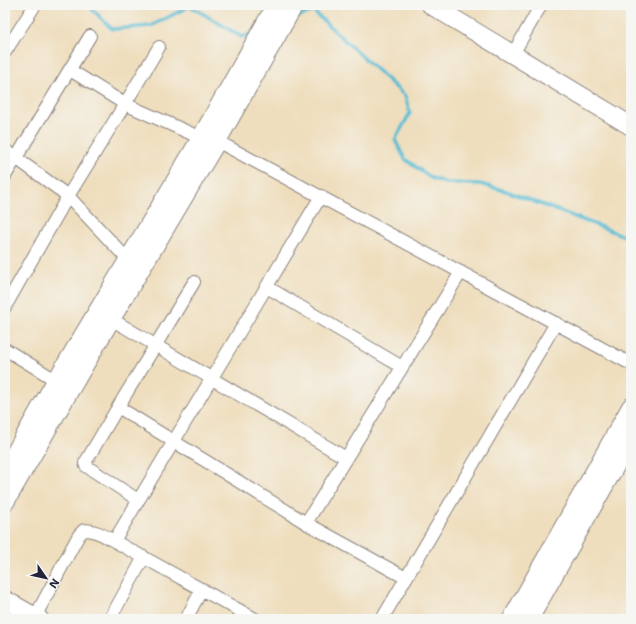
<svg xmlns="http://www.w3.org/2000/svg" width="636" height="624" font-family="'Shantell Sans',sans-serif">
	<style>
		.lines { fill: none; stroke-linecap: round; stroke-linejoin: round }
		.stream { stroke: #56bcd4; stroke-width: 3.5 }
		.street-casing { stroke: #88807c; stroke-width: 14 }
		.secondary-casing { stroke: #88807c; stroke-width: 20 }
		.street { stroke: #fff; stroke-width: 12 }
		.secondary { stroke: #fff; stroke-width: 18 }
	</style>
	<rect width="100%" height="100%" fill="#f6f6f2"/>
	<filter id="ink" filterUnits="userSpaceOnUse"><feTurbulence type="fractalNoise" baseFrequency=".025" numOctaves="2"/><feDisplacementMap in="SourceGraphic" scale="8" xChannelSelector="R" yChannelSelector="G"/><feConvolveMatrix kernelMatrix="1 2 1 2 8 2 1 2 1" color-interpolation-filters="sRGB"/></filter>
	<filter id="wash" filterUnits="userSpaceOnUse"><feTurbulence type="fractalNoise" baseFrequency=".012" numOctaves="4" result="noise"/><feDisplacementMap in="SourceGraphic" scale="16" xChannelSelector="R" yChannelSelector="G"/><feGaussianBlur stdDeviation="0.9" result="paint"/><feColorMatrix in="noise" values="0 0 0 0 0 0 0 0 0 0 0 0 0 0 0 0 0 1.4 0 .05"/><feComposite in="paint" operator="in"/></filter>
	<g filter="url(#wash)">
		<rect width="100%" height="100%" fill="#efdebd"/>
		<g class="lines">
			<path class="stream" d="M 88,5 L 112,29 L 151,26 L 190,6 L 242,37 L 252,33
				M 294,18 L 313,11 L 405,96 L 410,113 L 395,140 L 405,159 L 431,178 L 446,183 L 480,184 L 506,191 L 604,228 L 631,239"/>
		</g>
	</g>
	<g filter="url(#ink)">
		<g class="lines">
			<defs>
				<path id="street" d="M 5,52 L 35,5
					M 513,54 L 541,5
					M 70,70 L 125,104 L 201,138 L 217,141 L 631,364
					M 5,150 L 68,196 L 133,265
					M 5,176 L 90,36
					M 267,287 L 402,367
					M 5,307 L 68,196 L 125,104 L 159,47
					M 106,316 L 346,458
					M 5,349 L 62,384
					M 118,407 L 306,523 L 406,578
					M 138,500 L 86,466 L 85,463 L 118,407 L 194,282
					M 306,523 L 461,272
					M 114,541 L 321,196
					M 35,617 L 74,544 L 79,535 L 84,530 C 96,530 105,536 114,541 L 255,619
					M 110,619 L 144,557
					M 186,619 L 202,589
					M 382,619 L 556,323"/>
				<path id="secondary" d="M 431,5 L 631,126
					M 5,471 L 56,381 L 201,138 L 276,5
					M 5,502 L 111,319 L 217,141 L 294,5
					M 5,600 L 39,619
					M 512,619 L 631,407
					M 529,619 L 631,438"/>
			</defs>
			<use href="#street" class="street-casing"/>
			<use href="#secondary" class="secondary-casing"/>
			<use href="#street" class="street"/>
			<use href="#secondary" class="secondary"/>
		</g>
	</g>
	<rect width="636" height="624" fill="none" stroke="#f6f6f2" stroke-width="20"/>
	<g transform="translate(46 578) rotate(124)" stroke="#f6f6f2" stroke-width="3" paint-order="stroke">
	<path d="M0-3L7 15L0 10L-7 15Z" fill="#22223b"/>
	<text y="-6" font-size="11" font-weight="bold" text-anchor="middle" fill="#22223b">N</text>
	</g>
</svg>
